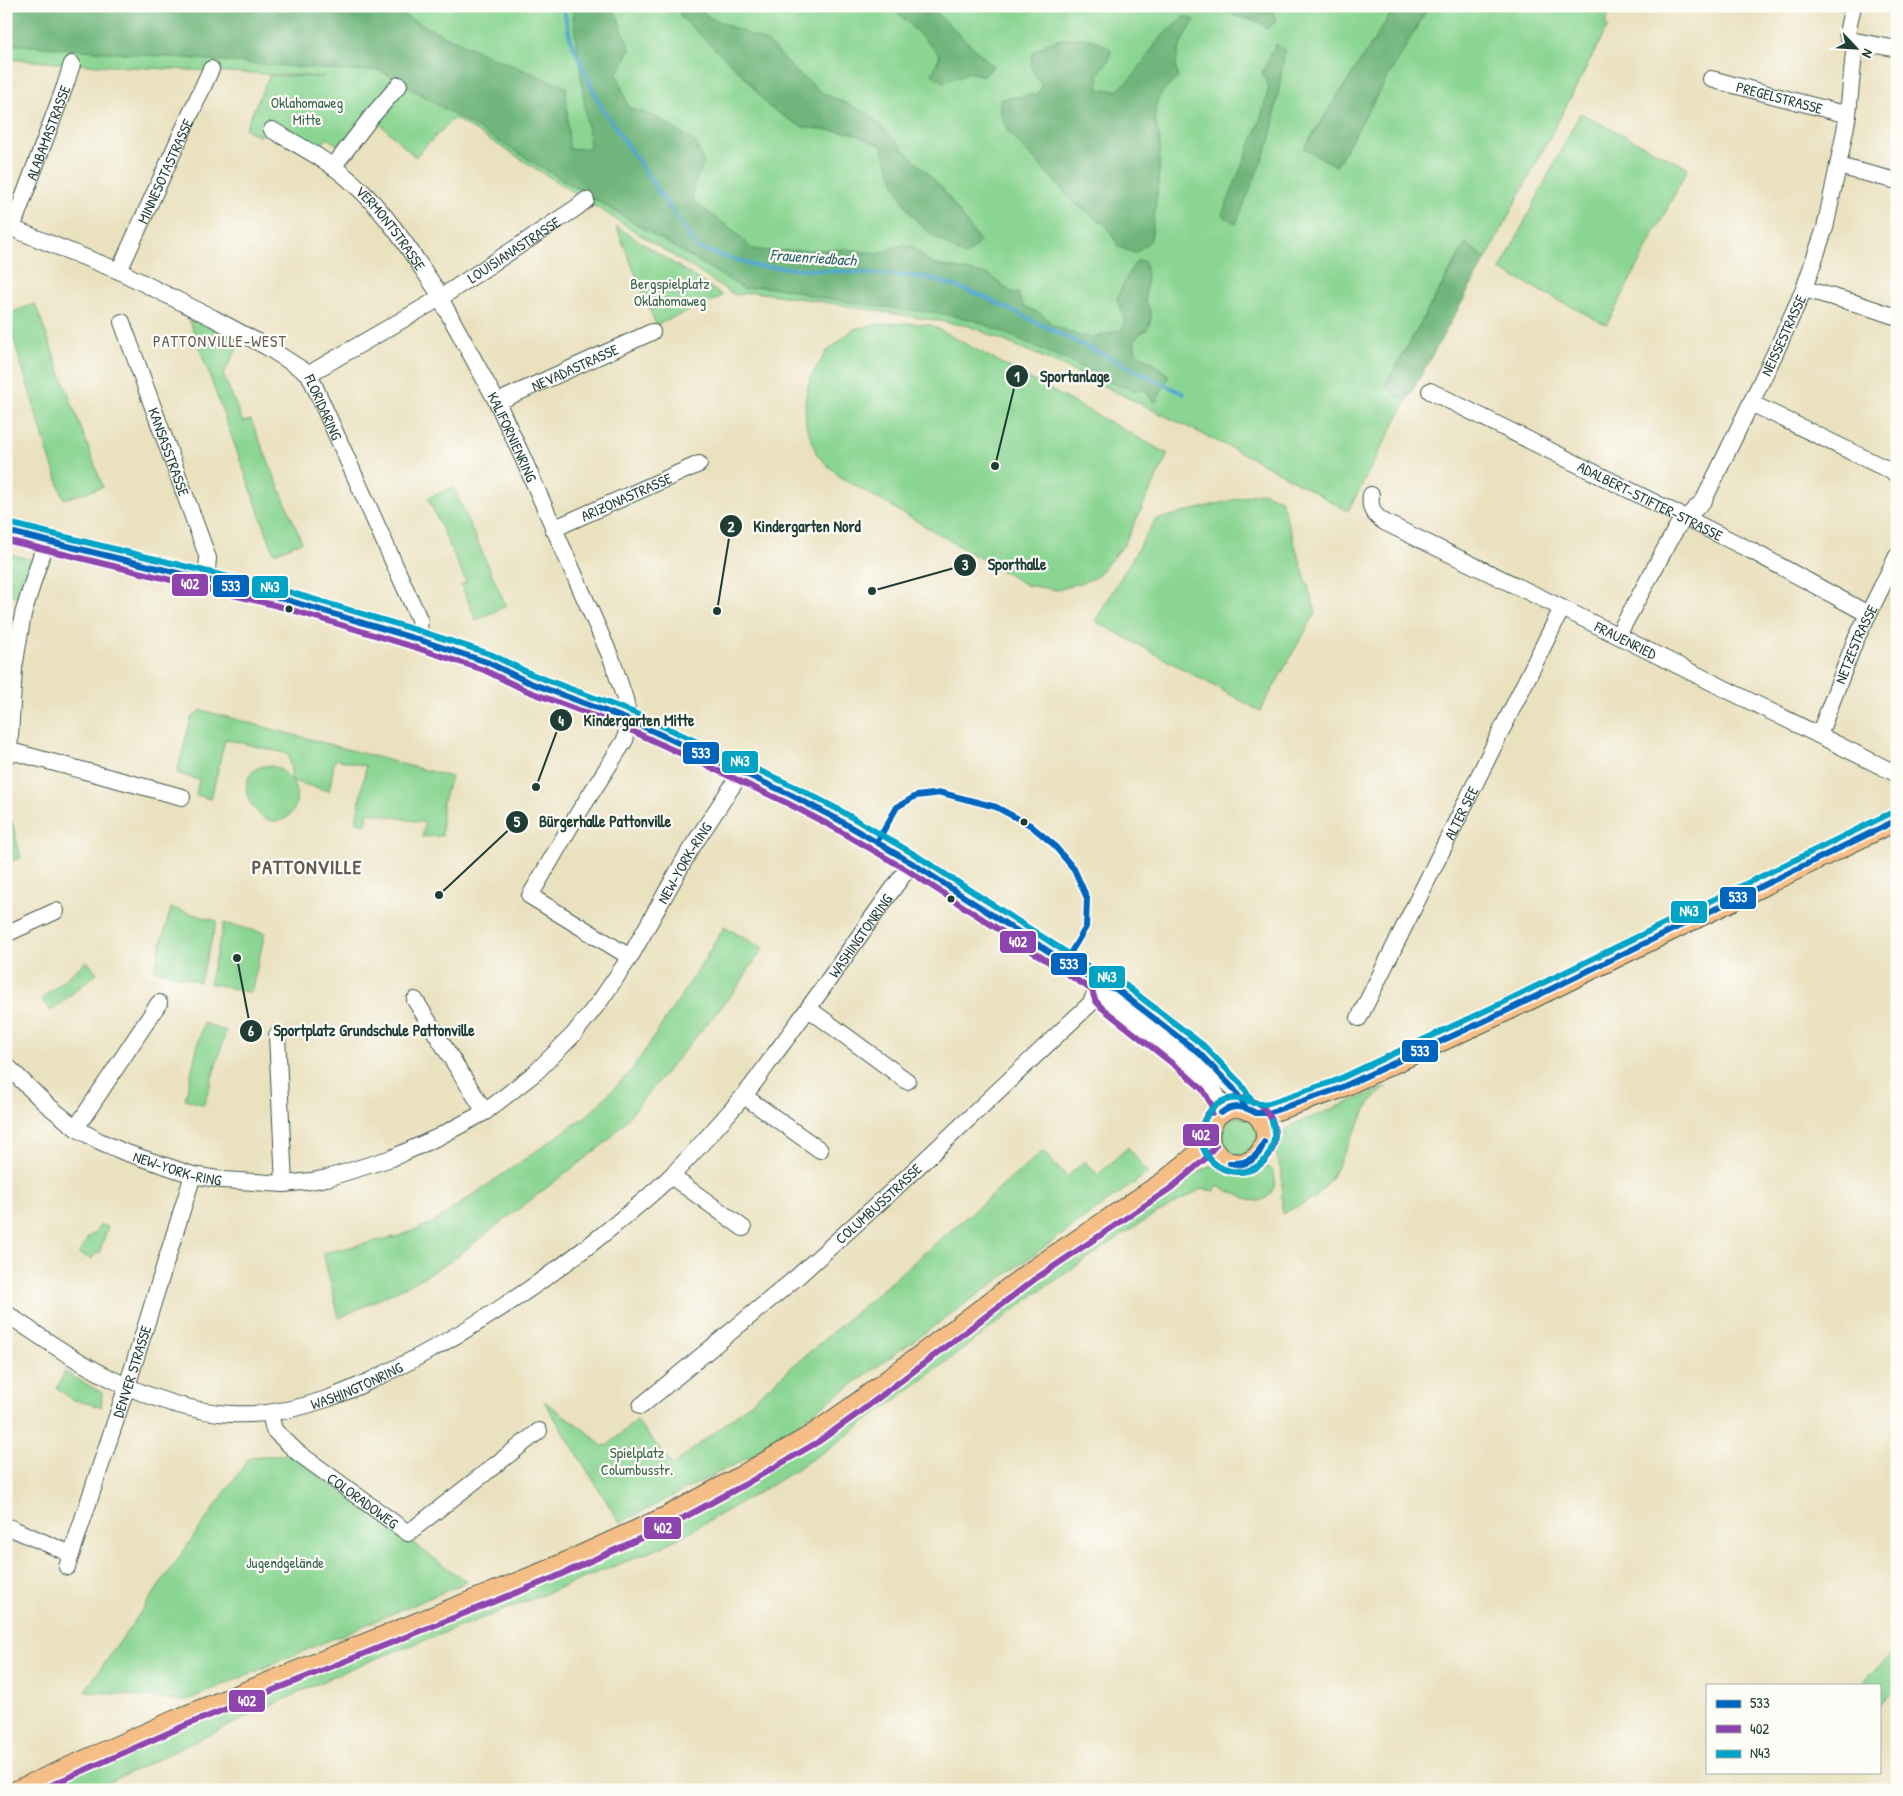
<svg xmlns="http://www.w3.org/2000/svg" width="1903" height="1796" font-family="'Patrick Hand',sans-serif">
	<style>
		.green { fill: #8ad592; stroke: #548963 }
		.forest { fill: #6fb67c; stroke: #477a58 }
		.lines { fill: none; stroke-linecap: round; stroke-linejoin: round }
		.stream { stroke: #52a9cf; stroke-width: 4 }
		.minor-casing { stroke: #3d5649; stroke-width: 18 }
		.major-casing { stroke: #3d5649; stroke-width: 22 }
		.minor { stroke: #fff; stroke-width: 16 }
		.major { stroke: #f6be87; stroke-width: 20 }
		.bus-1-casing { stroke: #fdfcf7; stroke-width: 10 }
		.bus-2-casing { stroke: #fdfcf7; stroke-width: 10 }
		.bus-3-casing { stroke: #fdfcf7; stroke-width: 10 }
		.bus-1 { stroke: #0065bd; stroke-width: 6 }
		.bus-2 { stroke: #8e44ad; stroke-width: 6 }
		.bus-3 { stroke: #02a4c6; stroke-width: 6 }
		.bus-dot { fill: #1f3d34; stroke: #fdfcf7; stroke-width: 2 }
		.labels { text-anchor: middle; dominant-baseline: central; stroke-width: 4.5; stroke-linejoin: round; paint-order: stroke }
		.street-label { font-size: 15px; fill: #1f3d34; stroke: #fdfcf7 }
		.park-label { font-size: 15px; fill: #3a634c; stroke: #fdfcf7 }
		.water-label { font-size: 16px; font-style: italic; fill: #31636a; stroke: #fdfcf7 }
		.neighbourhood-label { font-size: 16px; letter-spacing: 1px; fill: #625c55; stroke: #fdfcf7 }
		.district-label { font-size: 20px; font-weight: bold; letter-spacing: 1px; fill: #625c55; stroke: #fdfcf7 }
		.leader { fill: none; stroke: #1f3d34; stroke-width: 2 }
		.callout-dot { fill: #1f3d34; stroke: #fdfcf7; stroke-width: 2 }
		.mark-label { font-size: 15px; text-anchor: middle; font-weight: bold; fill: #fff }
		.callout-label { font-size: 16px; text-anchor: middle; font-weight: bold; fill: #1f3d34; stroke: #fdfcf7; stroke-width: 4.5; stroke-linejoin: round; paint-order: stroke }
		.line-badge { stroke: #fdfcf7; stroke-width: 2 }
		.badge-label { font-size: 14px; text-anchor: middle; font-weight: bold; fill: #fff }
	</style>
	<rect width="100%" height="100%" fill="#fdfcf7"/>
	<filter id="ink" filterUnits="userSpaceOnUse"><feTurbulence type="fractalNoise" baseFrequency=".02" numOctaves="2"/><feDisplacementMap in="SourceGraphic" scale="10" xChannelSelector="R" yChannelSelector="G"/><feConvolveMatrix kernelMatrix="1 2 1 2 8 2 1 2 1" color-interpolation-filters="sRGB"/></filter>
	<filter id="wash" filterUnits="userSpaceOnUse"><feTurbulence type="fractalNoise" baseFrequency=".0096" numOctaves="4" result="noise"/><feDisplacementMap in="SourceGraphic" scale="20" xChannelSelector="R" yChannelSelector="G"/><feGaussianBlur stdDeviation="1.12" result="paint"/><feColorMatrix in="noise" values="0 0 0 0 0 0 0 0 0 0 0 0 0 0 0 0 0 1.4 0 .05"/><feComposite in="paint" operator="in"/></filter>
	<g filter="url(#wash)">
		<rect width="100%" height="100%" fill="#eae1bf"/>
		<path class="green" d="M 6,6 L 1396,6 L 1304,148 L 1336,166 L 1429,6 L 1614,6 L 1605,24 L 1608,26 L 1486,259 L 1465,244 L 1385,386 L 1406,402 L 1348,511 L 1260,462 L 1054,362 L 969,326 L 812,300 L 755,292 L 735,295 L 513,154 L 454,118 L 415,157 L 372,116 L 345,150 L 327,138 L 315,155 L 272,130 L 259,136 L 245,129 L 269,76 L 324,77 L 72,64 L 6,59 Z
			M 1580,113 L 1688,168 L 1607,325 L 1500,270 Z
			M 616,226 L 722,295 L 721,297 L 656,325 Z
			M 35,304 L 103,487 L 64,499 L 50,459 L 6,314 Z
			M 186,311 L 242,340 L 223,374 L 243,422 L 251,420 L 302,542 L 274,553 Z
			M 909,323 L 931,325 L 1168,454 L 1124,545 L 1095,578 L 1058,590 L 1026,585 L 839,476 L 817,455 L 806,425 L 805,401 L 810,378 L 826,352 L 854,329 L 881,324 Z
			M 453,487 L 506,606 L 476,620 L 461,585 L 466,582 L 428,498 Z
			M 1263,492 L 1281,500 L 1316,612 L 1260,711 L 1095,621 L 1155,520 Z
			M 6,553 L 32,560 L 21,597 L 6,593 Z
			M 201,710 L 451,777 L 442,804 L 442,836 L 422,837 L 425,823 L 368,812 L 366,824 L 356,822 L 366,766 L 335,759 L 329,791 L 292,781 C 309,813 274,838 253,807 C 248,800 245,792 247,782 C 251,767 265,763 278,768 C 284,771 288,777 292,781 L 289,754 L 225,739 L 211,799 L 196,795 L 199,780 L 177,773 L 191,718 Z
			M 12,822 L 21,858 L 6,862 L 6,823 Z
			M 171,908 L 217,921 L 200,982 L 154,969 Z
			M 224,923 L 265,933 L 251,993 L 209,983 Z
			M 724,927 L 763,948 L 737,988 L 609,1140 L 448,1263 L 411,1284 L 339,1318 L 323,1253 L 399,1236 L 433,1223 L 588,1115 L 632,1070 L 702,964 Z
			M 87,961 L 97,973 L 51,1011 L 41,999 Z
			M 203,1023 L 226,1031 L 204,1105 L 185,1099 Z
			M 1387,1087 L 1370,1102 L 1331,1178 L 1315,1198 L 1282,1214 L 1282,1174 L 1275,1149 L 1279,1137 L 1284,1131 L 1295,1124 Z
			M 1231,1117 L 1246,1117 L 1258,1126 L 1257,1149 L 1236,1158 L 1219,1144 C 1220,1131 1220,1125 1231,1117 Z
			M 1128,1147 L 1148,1173 L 755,1454 L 620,1523 L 544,1401 L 590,1434 L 602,1446 L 608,1445 L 636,1420 L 673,1465 L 735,1416 L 1043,1151 L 1067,1177 L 1085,1161 L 1098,1175 Z
			M 1256,1164 C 1288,1167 1274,1201 1257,1201 C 1247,1200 1228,1190 1217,1186 L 1214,1191 L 1201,1189 L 1142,1222 L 1035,1294 L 945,1363 L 837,1443 L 770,1486 L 662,1547 L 512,1607 L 347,1670 L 92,1790 L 26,1790 L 672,1520 L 1159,1195 L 1207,1167 L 1213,1165 L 1232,1169 Z
			M 100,1225 L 108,1227 L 99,1253 L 95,1254 L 92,1259 L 79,1254 L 88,1237 L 95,1233 Z
			M 65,1372 L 102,1393 L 101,1407 L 71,1399 L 57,1388 Z
			M 289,1454 L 467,1582 L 185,1701 L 85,1691 L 250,1457 Z
			M 1897,1647 L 1897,1686 L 1879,1704 L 1879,1685 L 1861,1685 Z"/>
		<path class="forest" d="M 6,6 L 387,6 C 444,38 505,63 566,87 L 569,149 L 590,148 L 572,6 L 613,6 L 630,49 L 623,65 L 617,73 L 628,107 L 656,117 L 695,142 L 704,163 L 693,186 L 694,202 L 733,230 L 752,249 L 769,251 L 848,249 L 879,254 L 904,244 L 915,248 L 931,264 L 990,275 L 1011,292 L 1018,293 L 1023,306 L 1042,314 L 1051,324 L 1080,336 L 1096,337 L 1123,329 L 1124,319 L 1117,298 L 1130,271 L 1137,261 L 1145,261 L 1147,278 L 1145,301 C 1152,311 1153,318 1147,330 L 1142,332 L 1134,340 L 1136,352 L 1155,364 L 1169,376 L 1157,400 L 1154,403 L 1144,389 L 1135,390 L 1111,383 L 1074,363 L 974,320 L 933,312 L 906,310 L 815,297 L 788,289 L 760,287 L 744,289 L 380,70 L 349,71 L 6,44 Z
			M 680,6 L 696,6 L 709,17 L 769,43 L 793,69 L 823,93 L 869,114 L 942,188 L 980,242 L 966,256 C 948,246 923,231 911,214 C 897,194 890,169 882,146 L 852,133 L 802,127 L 769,107 L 744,76 L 680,16 Z
			M 891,6 L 929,6 L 993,66 L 985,76 L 969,72 L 944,83 L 932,74 L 940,55 Z
			M 1222,6 L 1271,6 L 1276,21 L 1266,29 C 1260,17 1246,21 1236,16 C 1231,14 1226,10 1222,6 Z
			M 1396,6 L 1429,6 L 1336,166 L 1304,148 Z
			M 1184,16 L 1195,20 C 1183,38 1172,56 1178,78 C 1169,86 1159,93 1156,105 C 1152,118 1160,133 1160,147 C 1160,178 1155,209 1151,240 L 1135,253 L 1119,247 L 1107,226 L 1074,203 L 1040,165 L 1007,131 L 999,108 L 1001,99 L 1038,94 L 1042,84 C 1032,72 1028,67 1034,51 C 1041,47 1048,43 1055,41 C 1073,35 1097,37 1111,50 L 1108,61 L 1098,74 L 1099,90 L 1118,90 L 1135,74 L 1159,39 Z
			M 1276,44 L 1285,50 L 1271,138 L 1236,224 L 1222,215 L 1260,121 L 1269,87 L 1262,73 Z
			M 1466,243 L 1486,259 L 1406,402 L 1385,386 Z"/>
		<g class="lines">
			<path class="stream" d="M 563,6 L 571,41 L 600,105 L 697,248 L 756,266 L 926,277 L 978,294 L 1184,394"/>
		</g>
	</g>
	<g filter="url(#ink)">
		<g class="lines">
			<defs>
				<g id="minor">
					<path d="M 1853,6 L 1847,33 L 1850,40 L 1897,49"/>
					<path id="s1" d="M 1711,79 L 1848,115"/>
					<path id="s2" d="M 272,130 C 300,146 329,161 353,183 C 387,213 411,252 436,289 L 440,298 L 576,208 L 586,200"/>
					<path d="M 1838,166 L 1897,181"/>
					<path d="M 333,167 L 372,116 L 399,85"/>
					<path id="s3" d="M 6,226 L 119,271 L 213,318 L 267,347 L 309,374 L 419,619 L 420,640"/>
					<path id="s4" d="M 12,228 L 65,86 L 72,64"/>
					<path id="s5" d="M 119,271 L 211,69"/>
					<path d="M 1804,289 L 1858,304 L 1897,317"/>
					<path id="s6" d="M 122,322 L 208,558 L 206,581"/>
					<path id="s7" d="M 309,374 L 440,298 L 497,402 L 522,456 L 612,660 L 625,699 L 629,720 L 625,740 L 574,820 L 530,896 L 630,957"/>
					<path id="s8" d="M 1430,391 L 1752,551 L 1868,614"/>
					<path id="s9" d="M 497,402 L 652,332"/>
					<path d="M 1751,403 L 1897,474"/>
					<path id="s10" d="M 1371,495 C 1369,509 1374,516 1386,523 L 1562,608 L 1897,774"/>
					<path id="s11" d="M 553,529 L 699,464"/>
					<path d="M 6,531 L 284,599 L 420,640 L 487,662 L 528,682 L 629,720 L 791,795 L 837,819 L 912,863 L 1099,984 L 1116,989 L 1199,1053 L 1234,1089 L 1246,1108"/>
					<path id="s12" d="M 1618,635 L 1677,527 L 1704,500 L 1776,351 L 1804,289 L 1825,228 L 1838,166 L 1848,115 L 1855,42"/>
					<path id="s13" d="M 1819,735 L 1855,641 L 1897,556"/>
					<path d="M 6,754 L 18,753 L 182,797"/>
					<path d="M 9,754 L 14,668 L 23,614 L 46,540"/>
					<path d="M 6,934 L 56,911"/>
					<path d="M 1099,984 L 1103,996 L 1108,1002 L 1189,1065 L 1210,1084 L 1220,1101 L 1221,1112"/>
					<path d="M 415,1000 L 485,1112"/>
					<path d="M 809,1009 L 907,1081"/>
					<path id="s14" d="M 1359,1018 L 1562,608"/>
					<path d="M 277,1035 L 284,1184"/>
					<path id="s15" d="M 6,1065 L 45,1103 L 76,1128 L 99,1141 L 124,1152 L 193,1175 L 223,1180 L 284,1184 L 311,1181 L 327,1178 L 392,1158 L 438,1137 L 485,1112 L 535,1073 L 573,1035 L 600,1001 L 630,957 L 690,850 L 735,782 L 740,771"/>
					<path d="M 744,1096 L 820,1150"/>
					<path d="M 76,1128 L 159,1003"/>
					<path d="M 671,1176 L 743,1228"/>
					<path id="s16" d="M 6,1313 C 72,1360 148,1409 231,1414 C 298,1418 355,1389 412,1360 C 475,1327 531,1290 587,1247 C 616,1224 645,1201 671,1176 C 696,1151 719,1124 742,1098 C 756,1082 767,1064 780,1047 C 825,987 867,923 912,863"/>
					<path id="s17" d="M 641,1406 L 797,1277 L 890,1193 L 1091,1003 L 1099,984"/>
					<path id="s18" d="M 270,1413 L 274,1430 L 297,1452 L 408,1533 L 539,1431"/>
					<path d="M 6,1526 L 71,1554"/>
					<path id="s19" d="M 67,1567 L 127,1386 L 193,1175"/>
				</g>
				<path id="major" d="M 1256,1113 C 1264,1122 1269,1133 1264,1145 C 1251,1182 1194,1158 1213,1122 C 1216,1115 1223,1110 1230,1108 C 1241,1105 1246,1110 1256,1113 C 1259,1114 1264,1113 1268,1113 L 1338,1089 L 1506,1011 L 1897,820
					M 18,1790 L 183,1717 L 549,1570 L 668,1516 L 740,1477 L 814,1434 L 855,1405 L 1030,1272 L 1165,1181 L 1199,1153 L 1209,1140"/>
			</defs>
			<use href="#minor" class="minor-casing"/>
			<use href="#major" class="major-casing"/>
			<use href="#minor" class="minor"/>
			<use href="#major" class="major"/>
			<defs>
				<path id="bus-1" d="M 6,531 L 284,599 L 420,640 L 487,662 L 528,682 L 629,720 L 791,795 L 837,819 L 912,863 L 1099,984 L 1116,989 L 1199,1053 L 1234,1089 L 1246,1108
					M 877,842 L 897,807 L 916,796 L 942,793 L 996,807 L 1030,825 L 1053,844 L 1074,869 L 1087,898 L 1086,927 L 1065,962
					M 1221,1113 C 1233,1104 1243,1106 1256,1113
					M 1256,1113 L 1268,1113 L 1338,1089 L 1506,1011 L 1897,820
					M 1230,1163 C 1246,1164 1258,1158 1264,1142
					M 1230,1163 C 1246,1168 1259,1158 1264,1142"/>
				<path id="bus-2" d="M 6,540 L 282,607 L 417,648 L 484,670 L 525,690 L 626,728 L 787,803 L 833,827 L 907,870 L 1092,990 L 1095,1000 L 1102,1008 L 1183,1072 L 1203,1090 L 1211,1104 L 1212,1113
					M1201 1135a37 37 0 1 1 74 0a37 37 0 1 1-74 0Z
					M 40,1790 L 186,1725 L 553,1578 L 672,1524 L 744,1485 L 818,1442 L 860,1412 L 1035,1279 L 1171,1188 L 1205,1159 L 1216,1145"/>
				<path id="bus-3" d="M 8,523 L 286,591 L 423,632 L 490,654 L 531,674 L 632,712 L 795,787 L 841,811 L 917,856 L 1103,976 L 1121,982 L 1204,1046 L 1241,1084 L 1253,1103
					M 1272,1121 C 1276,1133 1275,1143 1269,1154 C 1247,1191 1191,1166 1203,1125 C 1207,1112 1216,1102 1229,1099 C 1243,1096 1253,1105 1266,1104 L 1335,1081 L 1502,1003 L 1893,812"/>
			</defs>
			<use href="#bus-1" class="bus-1-casing"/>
			<use href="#bus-2" class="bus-2-casing"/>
			<use href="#bus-3" class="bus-3-casing"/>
			<use href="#bus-1" class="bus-1"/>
			<use href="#bus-2" class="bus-2"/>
			<use href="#bus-3" class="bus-3"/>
		</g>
	</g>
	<g class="bus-dot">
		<circle cx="289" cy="609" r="4.5"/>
		<circle cx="1024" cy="822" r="4.5"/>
		<circle cx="951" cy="899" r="4.5"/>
	</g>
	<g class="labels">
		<g class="street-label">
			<text stroke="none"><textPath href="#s1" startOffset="71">PREGELSTRASSE</textPath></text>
			<text stroke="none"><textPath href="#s4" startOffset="102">ALABAMASTRASSE</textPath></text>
			<text stroke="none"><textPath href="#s5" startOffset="110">MINNESOTASTRASSE</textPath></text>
			<text stroke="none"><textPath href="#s2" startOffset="156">VERMONTSTRASSE</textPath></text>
			<text stroke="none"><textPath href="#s2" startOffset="330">LOUISIANASTRASSE</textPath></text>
			<text stroke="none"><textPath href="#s12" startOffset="344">NEISSESTRASSE</textPath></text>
			<text stroke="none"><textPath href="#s9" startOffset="85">NEVADASTRASSE</textPath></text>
			<text stroke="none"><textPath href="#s3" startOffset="374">FLORIDARING</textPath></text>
			<text stroke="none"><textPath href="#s7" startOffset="308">KALIFORNIENRING</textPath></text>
			<text stroke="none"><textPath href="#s6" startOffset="138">KANSASSTRASSE</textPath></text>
			<text stroke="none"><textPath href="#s11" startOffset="80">ARIZONASTRASSE</textPath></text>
			<text stroke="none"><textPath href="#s8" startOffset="246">ADALBERT-STIFTER-STRASSE</textPath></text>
			<text stroke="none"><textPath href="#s10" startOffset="301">FRAUENRIED</textPath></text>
			<text stroke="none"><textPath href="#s13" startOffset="98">NETZESTRASSE</textPath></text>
			<text stroke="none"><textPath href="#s14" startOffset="229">ALTER SEE</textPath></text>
			<text stroke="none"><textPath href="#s15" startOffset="850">NEW-YORK-RING</textPath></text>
			<text stroke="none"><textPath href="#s16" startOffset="1066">WASHINGTONRING</textPath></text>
			<text stroke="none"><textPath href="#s15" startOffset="204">NEW-YORK-RING</textPath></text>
			<text stroke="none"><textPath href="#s17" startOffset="312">COLUMBUSSTRASSE</textPath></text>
			<text stroke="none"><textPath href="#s19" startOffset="206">DENVER STRASSE</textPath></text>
			<text stroke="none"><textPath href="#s16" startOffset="380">WASHINGTONRING</textPath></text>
			<text stroke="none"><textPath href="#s18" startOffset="131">COLORADOWEG</textPath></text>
		</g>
		<g class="park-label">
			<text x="307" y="102">Oklahomaweg<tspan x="307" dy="17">Mitte</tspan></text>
			<text x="670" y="283">Bergspielplatz<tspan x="670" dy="17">Oklahomaweg</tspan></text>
			<text x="637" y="1452">Spielplatz<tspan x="637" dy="17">Columbusstr.</tspan></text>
			<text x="285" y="1562">Jugendgelände</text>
		</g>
		<g class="water-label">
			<text transform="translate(813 257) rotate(4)">Frauenriedbach</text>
		</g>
		<g class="neighbourhood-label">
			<text x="220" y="341">PATTONVILLE-WEST</text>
		</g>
		<g class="district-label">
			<text x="307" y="866">PATTONVILLE</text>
		</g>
	</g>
	<path class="leader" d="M995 466L1017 376M717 611L731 526M872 591L965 565M536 787L561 720M439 895L517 822M237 958L251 1031"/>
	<g class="callout-dot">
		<circle cx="995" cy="466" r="5"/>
		<circle cx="717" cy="611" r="5"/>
		<circle cx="872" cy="591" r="5"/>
		<circle cx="536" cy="787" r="5"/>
		<circle cx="439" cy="895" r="5"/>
		<circle cx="237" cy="958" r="5"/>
		<circle cx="1017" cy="376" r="12"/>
		<circle cx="731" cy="526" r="12"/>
		<circle cx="965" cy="565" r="12"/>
		<circle cx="561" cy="720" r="12"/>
		<circle cx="517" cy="822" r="12"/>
		<circle cx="251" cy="1031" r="12"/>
	</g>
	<g class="mark-label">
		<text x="1017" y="382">1</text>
		<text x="731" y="532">2</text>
		<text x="965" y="570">3</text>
		<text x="561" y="726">4</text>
		<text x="517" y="827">5</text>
		<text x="251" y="1036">6</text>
	</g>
	<g class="callout-label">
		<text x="1075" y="382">Sportanlage</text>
		<text x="807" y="532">Kindergarten Nord</text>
		<text x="1017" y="570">Sporthalle</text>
		<text x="639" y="726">Kindergarten Mitte</text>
		<text x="605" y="827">Bürgerhalle Pattonville</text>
		<text x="374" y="1036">Sportplatz Grundschule Pattonville</text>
	</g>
	<g class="line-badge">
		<rect x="171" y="573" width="38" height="24" rx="5" fill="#8e44ad"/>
		<rect x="212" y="574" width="38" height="24" rx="5" fill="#0065bd"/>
		<rect x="251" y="575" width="38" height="24" rx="5" fill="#02a4c6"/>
		<rect x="682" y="741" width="38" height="24" rx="5" fill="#0065bd"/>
		<rect x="721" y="750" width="38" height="24" rx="5" fill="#02a4c6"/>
		<rect x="1719" y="886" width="38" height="24" rx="5" fill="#0065bd"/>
		<rect x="1670" y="900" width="38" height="24" rx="5" fill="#02a4c6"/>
		<rect x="999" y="930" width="38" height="24" rx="5" fill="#8e44ad"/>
		<rect x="1050" y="952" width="38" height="24" rx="5" fill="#0065bd"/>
		<rect x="1088" y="965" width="38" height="24" rx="5" fill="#02a4c6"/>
		<rect x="1401" y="1039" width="38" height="24" rx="5" fill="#0065bd"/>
		<rect x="1182" y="1123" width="38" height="24" rx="5" fill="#8e44ad"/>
		<rect x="643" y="1516" width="39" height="24" rx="5" fill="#8e44ad"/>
		<rect x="228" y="1689" width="38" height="24" rx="5" fill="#8e44ad"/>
	</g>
	<g class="badge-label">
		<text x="190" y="589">402</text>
		<text x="231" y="591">533</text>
		<text x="270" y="592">N43</text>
		<text x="701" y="758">533</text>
		<text x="740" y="766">N43</text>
		<text x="1738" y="902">533</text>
		<text x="1689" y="916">N43</text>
		<text x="1018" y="947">402</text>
		<text x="1069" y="969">533</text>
		<text x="1107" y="982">N43</text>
		<text x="1420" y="1056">533</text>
		<text x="1201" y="1140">402</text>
		<text x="663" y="1533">402</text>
		<text x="247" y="1706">402</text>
	</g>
	<rect width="1903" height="1796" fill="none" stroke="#fdfcf7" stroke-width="25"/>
	<rect x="1706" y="1684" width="175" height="90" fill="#fdfcf7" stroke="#a4b0a9"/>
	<rect x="1716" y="1700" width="25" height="8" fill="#0065bd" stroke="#a4b0a9"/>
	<text x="1750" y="1708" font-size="15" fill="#1f3d34">533</text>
	<rect x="1716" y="1725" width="25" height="8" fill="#8e44ad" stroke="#a4b0a9"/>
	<text x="1750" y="1734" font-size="15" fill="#1f3d34">402</text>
	<rect x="1716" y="1750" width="25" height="8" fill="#02a4c6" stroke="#a4b0a9"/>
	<text x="1750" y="1758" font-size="15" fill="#1f3d34">N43</text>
	<g transform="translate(1856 48) rotate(115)" stroke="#fdfcf7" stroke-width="4" paint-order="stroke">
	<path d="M0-4L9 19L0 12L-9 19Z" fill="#1f3d34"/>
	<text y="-8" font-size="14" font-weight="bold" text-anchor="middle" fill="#1f3d34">N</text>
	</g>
</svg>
